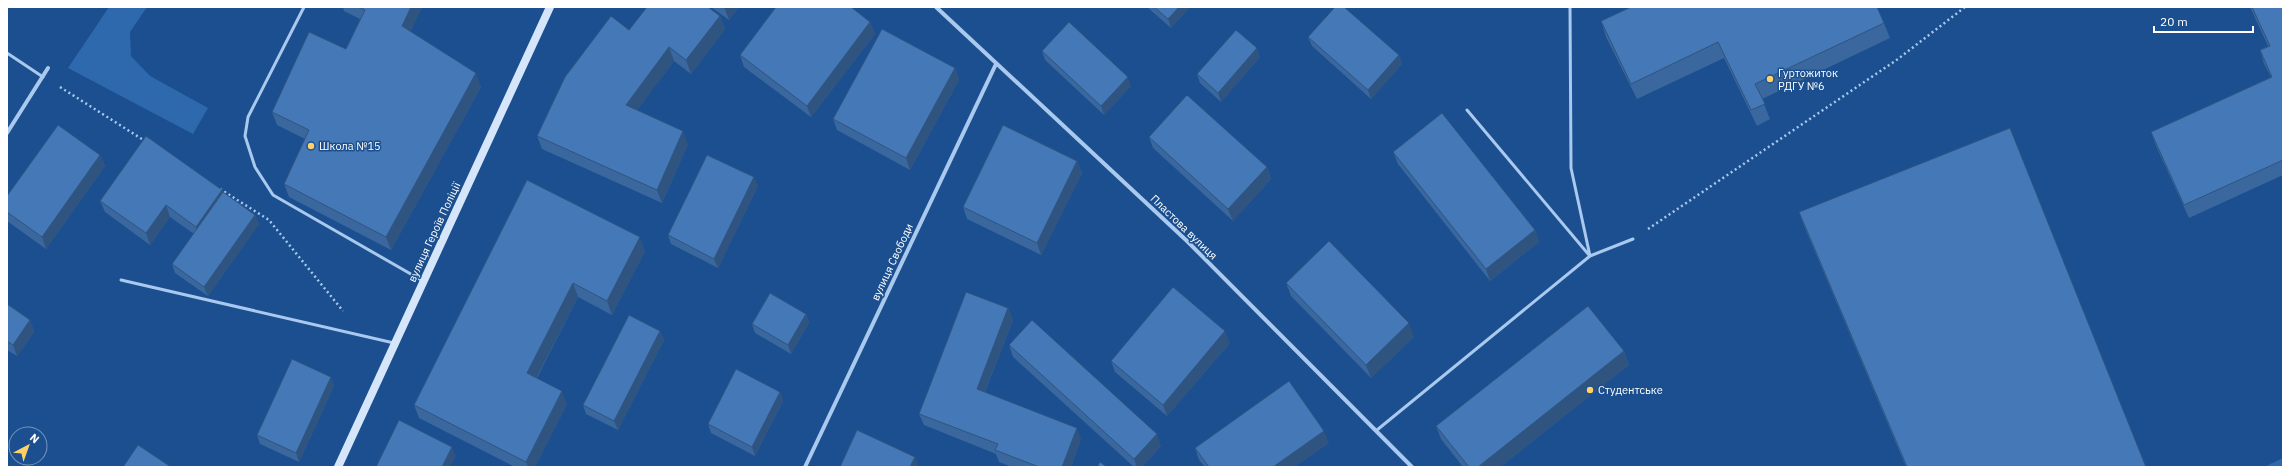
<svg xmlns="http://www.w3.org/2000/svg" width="2290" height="474" font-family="'IBM Plex Sans',sans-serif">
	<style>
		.green { fill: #2e69ad }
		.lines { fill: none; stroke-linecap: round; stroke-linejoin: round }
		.path { stroke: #a9c9ee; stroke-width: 2.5; stroke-dasharray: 2 3; stroke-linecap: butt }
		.lane { stroke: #a9c9ee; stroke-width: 3 }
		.street { stroke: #a9c9ee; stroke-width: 4 }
		.secondary { stroke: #d6e6fa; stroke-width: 8 }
		.wall { fill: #3a679d }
		.shaded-wall { fill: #305480 }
		.building { fill: #4478b7; stroke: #305480 }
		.poi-dot { fill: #ffd166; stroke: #1b4f8f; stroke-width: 1.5 }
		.labels { text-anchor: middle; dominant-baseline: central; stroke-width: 3; stroke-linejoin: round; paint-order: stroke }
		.poi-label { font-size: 11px; fill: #fff; stroke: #1b4f8f; text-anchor: start }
		.street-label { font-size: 11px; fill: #fff; stroke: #1b4f8f }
	</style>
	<rect width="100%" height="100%" fill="#1b4f8f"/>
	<path class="green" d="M 109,7 L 147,7 L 130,32 L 131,56 L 150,76 L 208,108 L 193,134 L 68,68 Z
		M 2283,458 L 2283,467 L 2264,467 Z"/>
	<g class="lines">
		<path class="path" d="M 60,87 L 145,141
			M 220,189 L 269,220 L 343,311
			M 1648,229 L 1898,59 L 1965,7"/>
		<path class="lane" d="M 304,7 L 248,117 L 245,136 L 255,167 L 273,195 L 423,281
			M 1570,7 L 1571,168 L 1590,256
			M 7,53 L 43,77
			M 1467,110 L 1589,255
			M 121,280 L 394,343
			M 1377,430 L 1590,256 L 1633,239"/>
		<path class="street" d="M 936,7 L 1187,241 L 1412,467
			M 7,133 L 48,68
			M 805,467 L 996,64"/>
		<path class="secondary" d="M 338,467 L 550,7"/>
	</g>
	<path class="wall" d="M 343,7 L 422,7 L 410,32 L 481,87 L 391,250 L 289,197 L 284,184 L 305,139 L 277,125 L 272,112 L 346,49 L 360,19 L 344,11 Z
		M 711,7 L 739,7 L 729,20 Z
		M 1147,7 L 1190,7 L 1171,28 Z
		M 2250,7 L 2283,7 L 2283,175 L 2189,218 L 2156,146 L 2151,132 L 2271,77 L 2264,64 L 2260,50 L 2268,46 Z
		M 720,16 L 725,29 L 691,74 L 674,61 L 637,110 L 688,144 L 662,203 L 542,149 L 537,136 L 629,30 Z
		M 1601,21 L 1884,23 L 1890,38 L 1762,99 L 1770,119 L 1757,126 L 1724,58 L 1637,99 L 1606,37 Z
		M 870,22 L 875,34 L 811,117 L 744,67 L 740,55 Z
		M 1308,37 L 1399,55 L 1402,64 L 1371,99 L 1312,46 Z
		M 1042,51 L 1131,86 L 1104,115 L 1045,60 Z
		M 1260,57 L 1221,102 L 1200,83 L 1197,74 Z
		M 955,68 L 959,80 L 910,170 L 837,130 L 833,119 Z
		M 1149,137 L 1267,167 L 1271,179 L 1233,221 L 1153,148 Z
		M 1393,152 L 1535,230 L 1539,242 L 1490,281 L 1398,164 Z
		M 100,155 L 105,166 L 46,249 L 7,221 L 7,196 Z
		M 1077,161 L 1082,173 L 1041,255 L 967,219 L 963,207 Z
		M 527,180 L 645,251 L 612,315 L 578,297 L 537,378 L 567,404 L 535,467 L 515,467 L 419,418 L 414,405 Z
		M 758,186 L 718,268 L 671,244 L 668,235 Z
		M 222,190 L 223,192 L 255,215 L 259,224 L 208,296 L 175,273 L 172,264 L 194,234 L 170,217 L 150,245 L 105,212 L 100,201 Z
		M 1799,212 L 2146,467 L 1906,467 L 1804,226 Z
		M 1286,283 L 1414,337 L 1371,378 L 1291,296 Z
		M 7,304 L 30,320 L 34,332 L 17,356 L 7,350 Z
		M 1008,308 L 1013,320 L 985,392 L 1081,439 L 1071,467 L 1012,467 L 999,462 L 996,454 L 924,425 L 919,414 Z
		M 806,314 L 809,323 L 791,354 L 755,333 L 752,324 Z
		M 660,331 L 664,340 L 618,430 L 586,414 L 583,405 Z
		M 1230,343 L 1167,416 L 1115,372 L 1111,361 Z
		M 1009,345 L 1161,446 L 1142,467 L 1134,467 L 1013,357 Z
		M 1624,351 L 1629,365 L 1500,467 L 1463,467 L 1441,439 L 1436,426 Z
		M 334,386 L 299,462 L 260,444 L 257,435 Z
		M 780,392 L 783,401 L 755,456 L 711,433 L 708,424 Z
		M 1329,443 L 1294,467 L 1205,467 L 1199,460 L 1195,448 Z"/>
	<path class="shaded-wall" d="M 411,7 L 422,7 L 407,40 L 402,26 Z
		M 724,7 L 739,7 L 729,20 Z
		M 1179,7 L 1190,7 L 1171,28 L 1168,19 Z
		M 720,16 L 725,29 L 691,74 L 686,60 Z
		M 870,22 L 875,34 L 811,117 L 807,106 Z
		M 669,47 L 674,61 L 631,118 L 626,105 Z
		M 1257,48 L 1260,57 L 1221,102 L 1218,93 Z
		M 1399,55 L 1402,64 L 1371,99 L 1368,90 Z
		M 955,68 L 959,80 L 910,170 L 906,158 Z
		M 476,73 L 481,87 L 391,250 L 386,237 Z
		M 1128,77 L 1131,86 L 1104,115 L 1101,106 Z
		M 683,131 L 688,144 L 662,203 L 657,190 Z
		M 100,155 L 105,166 L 46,249 L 42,237 Z
		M 1077,161 L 1082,173 L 1041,255 L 1037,243 Z
		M 1267,167 L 1271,179 L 1233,221 L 1228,209 Z
		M 754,177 L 758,186 L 718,268 L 714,259 Z
		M 222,190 L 226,201 L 200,238 L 196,227 Z
		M 166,205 L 170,217 L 150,245 L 146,233 Z
		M 255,215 L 259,224 L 208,296 L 204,287 Z
		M 1535,230 L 1539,242 L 1490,281 L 1486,269 Z
		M 640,237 L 645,251 L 612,315 L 607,301 Z
		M 573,283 L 578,297 L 532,386 L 527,373 Z
		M 1008,308 L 1013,320 L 981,401 L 977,389 Z
		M 806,314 L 809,323 L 791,354 L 788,345 Z
		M 30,320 L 34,332 L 17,356 L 13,345 Z
		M 1409,323 L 1414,337 L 1371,378 L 1366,365 Z
		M 660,331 L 664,340 L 618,430 L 614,421 Z
		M 1225,331 L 1230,343 L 1167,416 L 1163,405 Z
		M 1624,351 L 1629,365 L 1500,467 L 1478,467 Z
		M 331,377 L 334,386 L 299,462 L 296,453 Z
		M 562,391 L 567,404 L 535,467 L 528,467 L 526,462 Z
		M 780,392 L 783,401 L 755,456 L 752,447 Z
		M 1077,428 L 1081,439 L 1071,467 L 1062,467 Z
		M 1324,431 L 1329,443 L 1294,467 L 1273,467 Z
		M 1157,434 L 1161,446 L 1142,467 L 1137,467 L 1134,459 Z
		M 452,447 L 456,456 L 450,467 L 442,467 Z
		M 915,457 L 919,467 L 910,467 Z"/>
	<path class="building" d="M 358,7 L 411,7 L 402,26 L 476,73 L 386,237 L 284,184 L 309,130 L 272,112 L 309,32 L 346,49 L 365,10 Z
		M 647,7 L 708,7 L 720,16 L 686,60 L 669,47 L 626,105 L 683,131 L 657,190 L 537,136 L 565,77 L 611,16 L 629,30 Z
		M 776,7 L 851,7 L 870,22 L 807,106 L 740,55 Z
		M 1154,7 L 1179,7 L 1168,19 Z
		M 1335,7 L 1344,7 L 1399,55 L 1368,90 L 1308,37 Z
		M 1631,7 L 1877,7 L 1884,23 L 1755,84 L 1765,104 L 1751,110 L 1718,42 L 1631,84 L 1601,21 Z
		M 2252,7 L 2283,7 L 2283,160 L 2184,205 L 2151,132 L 2272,77 L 2260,50 L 2270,46 Z
		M 1069,22 L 1128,77 L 1101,106 L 1042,51 Z
		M 882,29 L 955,68 L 906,158 L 833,119 Z
		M 1236,30 L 1257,48 L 1218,93 L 1197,74 Z
		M 1187,95 L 1267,167 L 1228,209 L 1149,137 Z
		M 1442,113 L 1535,230 L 1486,269 L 1393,152 Z
		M 58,125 L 100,155 L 42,237 L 7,212 L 7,196 Z
		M 1003,125 L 1077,161 L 1037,243 L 963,207 Z
		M 2010,128 L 2146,467 L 1907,467 L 1799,212 Z
		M 146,136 L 222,190 L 196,227 L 166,205 L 146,233 L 100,201 Z
		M 707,155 L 754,177 L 714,259 L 668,235 Z
		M 527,180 L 640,237 L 607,301 L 573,283 L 527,373 L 562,391 L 526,462 L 414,405 Z
		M 223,192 L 255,215 L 204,287 L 172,264 Z
		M 1329,241 L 1409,323 L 1366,365 L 1286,283 Z
		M 1173,287 L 1225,331 L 1163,405 L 1111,361 Z
		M 966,292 L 1008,308 L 977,389 L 1077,428 L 1062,467 L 1039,467 L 995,450 L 998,444 L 919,414 Z
		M 770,293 L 806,314 L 788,345 L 752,324 Z
		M 7,304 L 30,320 L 13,345 L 7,341 Z
		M 1588,306 L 1624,351 L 1478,467 L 1469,467 L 1436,426 Z
		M 629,315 L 660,331 L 614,421 L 583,405 Z
		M 1032,320 L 1157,434 L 1134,459 L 1009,345 Z
		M 292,359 L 331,377 L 296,453 L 257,435 Z
		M 736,369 L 780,392 L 752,447 L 708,424 Z
		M 1289,381 L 1324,431 L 1273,467 L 1209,467 L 1195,448 Z
		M 399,420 L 452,447 L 442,467 L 376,467 Z
		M 857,430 L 915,457 L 910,467 L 840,467 Z
		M 138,445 L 171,467 L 123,467 Z
		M 1100,462 L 1107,467 L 1097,467 Z"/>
	<g class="poi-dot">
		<circle cx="1770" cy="79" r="4"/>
		<circle cx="311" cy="146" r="4"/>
		<circle cx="1590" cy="390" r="4"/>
	</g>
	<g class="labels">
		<g class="poi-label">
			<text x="1778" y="73">Гуртожиток<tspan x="1778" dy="13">РДГУ №6</tspan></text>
			<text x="319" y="146">Школа №15</text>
			<text x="1598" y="390">Студентське</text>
		</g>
		<g class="street-label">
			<text transform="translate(1184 227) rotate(44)">Пластова вулиця</text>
			<text transform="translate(434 232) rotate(-65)">вулиця Героїв Поліції</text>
			<text transform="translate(892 262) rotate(-65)">вулиця Свободи</text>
		</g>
	</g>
	<rect width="2290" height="474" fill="none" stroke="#ffffff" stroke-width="16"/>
	<g transform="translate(28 446) rotate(41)"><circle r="19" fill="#1b4f8f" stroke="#7695bc"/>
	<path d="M0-3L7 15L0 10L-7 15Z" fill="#ffd166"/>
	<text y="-6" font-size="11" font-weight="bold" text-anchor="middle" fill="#ffffff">N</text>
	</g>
	<path d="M2154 26v6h99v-6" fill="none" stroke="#ffffff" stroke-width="2"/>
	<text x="2160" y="26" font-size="12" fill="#ffffff" stroke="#1b4f8f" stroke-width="3" paint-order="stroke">20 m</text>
</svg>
